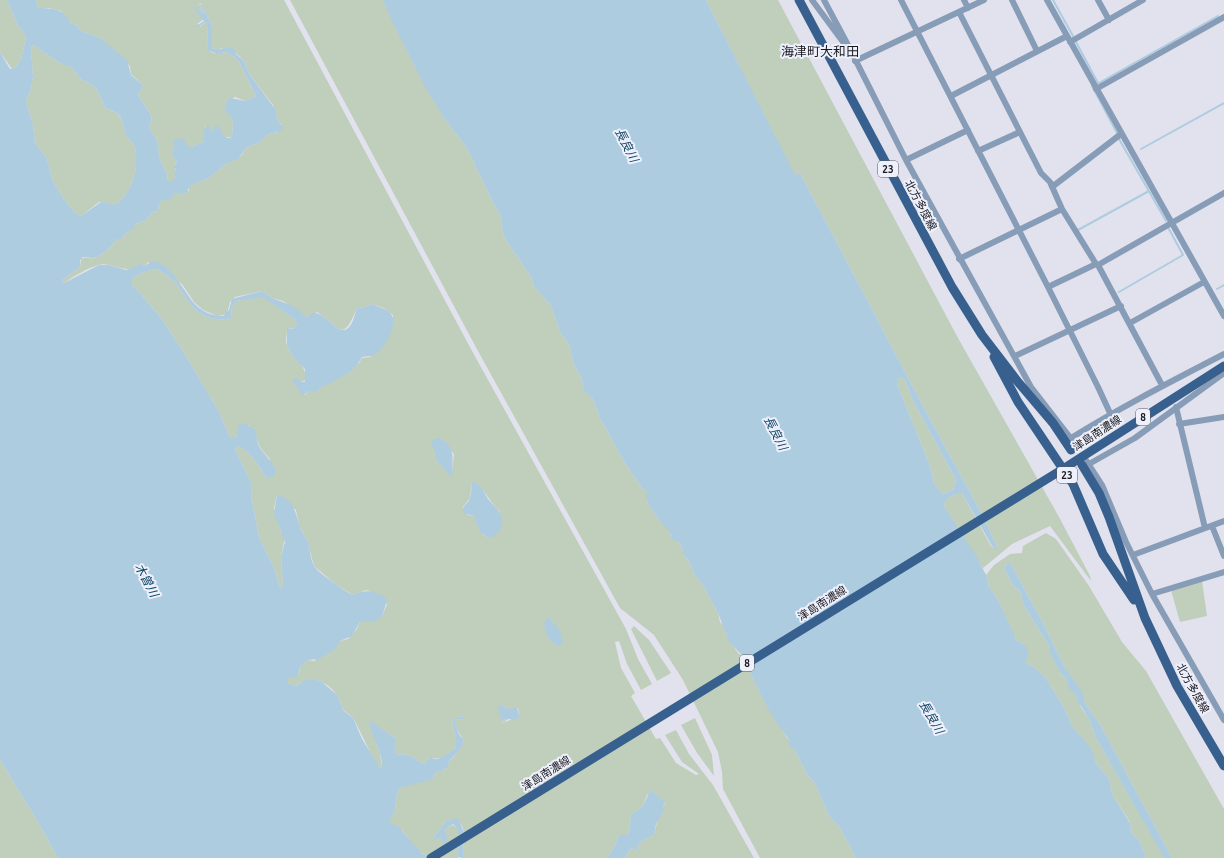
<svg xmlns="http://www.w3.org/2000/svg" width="1224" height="858" font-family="Ubuntu,'Noto Sans JP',sans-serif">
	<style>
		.green { fill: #c0cebc; fill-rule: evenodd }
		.water { fill: #adcce0; fill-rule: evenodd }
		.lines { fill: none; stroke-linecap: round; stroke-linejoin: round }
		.stream { stroke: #adcce0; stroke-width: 2 }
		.minor-tunnel { stroke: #b9bac4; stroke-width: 6; stroke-dasharray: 6 3; stroke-linecap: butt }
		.minor { stroke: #869cb7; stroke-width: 6 }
		.primary { stroke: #37608e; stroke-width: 9 }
		.labels { text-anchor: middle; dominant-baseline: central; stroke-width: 4; stroke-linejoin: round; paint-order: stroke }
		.shield { fill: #eef0fc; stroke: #595a61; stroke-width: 1 }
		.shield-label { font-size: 10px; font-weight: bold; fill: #19191e }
		.street-label { font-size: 11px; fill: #19191e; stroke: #eef0fc }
		.water-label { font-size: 12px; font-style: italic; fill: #0f4562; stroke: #eef0fc }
		.quarter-label { font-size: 13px; fill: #19191e; stroke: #eef0fc }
	</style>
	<rect width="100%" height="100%" fill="#e1e2ee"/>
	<path class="green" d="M 0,0 L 7,0 L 18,26 L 22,30 L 26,37 L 21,60 L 15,68 L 12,69 L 0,52 Z
		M 36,0 L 284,0 L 472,351 L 626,629 L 638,659 L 652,684 L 641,690 L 627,664 L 619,641 L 615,642 L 621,668 L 635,693 L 631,696 L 656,739 L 660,738 L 676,763 L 696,775 L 699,774 L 682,762 L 665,735 L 676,730 L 689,754 L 713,785 L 754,858 L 625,858 L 630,849 L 634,848 L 637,852 L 637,847 L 642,841 L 654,835 C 656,825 660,812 665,803 L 653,792 L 647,795 L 643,806 L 631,815 L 629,832 L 626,835 L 618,835 L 615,846 L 607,858 L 464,858 C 460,843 471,831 456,819 L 446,821 L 434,837 L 440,837 L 444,841 L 444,845 L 429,857 L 419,852 L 402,830 L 388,823 L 395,809 L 397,794 L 400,788 L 434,777 L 436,770 L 442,771 L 447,768 C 450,756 459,754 464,741 L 456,728 L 456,720 L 463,719 L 463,716 L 455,719 L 452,722 L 456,738 L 456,748 L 442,758 L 429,758 L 424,764 C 411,758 413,753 397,755 L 395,751 L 395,738 L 369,721 L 380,753 L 382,770 C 369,754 363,735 353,718 C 351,715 346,713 344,710 C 341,706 340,700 337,696 C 328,680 309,675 295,686 L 288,683 L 288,678 L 293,678 L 299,673 L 300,667 L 308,660 L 314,661 L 340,641 L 348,639 L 357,629 L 360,622 L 370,622 L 382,617 L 387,604 L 374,593 L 366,590 L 353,595 L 335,584 L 314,566 L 307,540 L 299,526 L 296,510 L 277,495 L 274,508 L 281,532 L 285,537 L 281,556 L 283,586 L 280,588 L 274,568 L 259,537 L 251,495 L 252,485 L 235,449 L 238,446 C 249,451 260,466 265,477 L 270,459 C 266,455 260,448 258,443 C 254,435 257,431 249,425 L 236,436 L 236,439 L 230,438 L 219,412 L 184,353 L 161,318 L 132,284 L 132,279 C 138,274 151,268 159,270 C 165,274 174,280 178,286 C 192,308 202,324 232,318 L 231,309 L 236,301 L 263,296 L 294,319 L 297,323 L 295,329 L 288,328 L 287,330 C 287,334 285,341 287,346 C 293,359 307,365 306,380 L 295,384 L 299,388 L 302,394 L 305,395 L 308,391 L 318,391 L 320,388 L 359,363 L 362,358 L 370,357 L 393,326 L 393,315 L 384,308 L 372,304 L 366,307 L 357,308 C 342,344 341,328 317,312 L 307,317 L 283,301 L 272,298 L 262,291 L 235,297 L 230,302 L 227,314 L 218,316 L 203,310 L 194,302 L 182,284 L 148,262 L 145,266 L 138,265 C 126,276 112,261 98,265 C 86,269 74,276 64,283 L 62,280 L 80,267 L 81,259 C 86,256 89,259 94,258 C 102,256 113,245 117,239 L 123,237 L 127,232 L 133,229 L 135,224 L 145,221 L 153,212 L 158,211 L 159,202 L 174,193 L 189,191 L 189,185 L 209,178 L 227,163 L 241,156 L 247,147 L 260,142 L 269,134 L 278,132 L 282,125 L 278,121 L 273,105 L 248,72 L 244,61 L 236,53 L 221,48 L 217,50 L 212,48 L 212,26 L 201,3 L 199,4 L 204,14 L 194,8 L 204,19 L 197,24 L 200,27 L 205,22 L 207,23 L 208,48 C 212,56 219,53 226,52 L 234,57 L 239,62 L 256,96 L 245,101 L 235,97 L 226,102 L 226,110 L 233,121 L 232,137 L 226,137 L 214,130 L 211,132 L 206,126 L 204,129 L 204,141 L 192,147 L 174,147 L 172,153 L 177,162 L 175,164 L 176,177 L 172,182 L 168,181 L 167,175 L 158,155 L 159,151 L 156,138 L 149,128 L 152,117 L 138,95 L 143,85 L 131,74 L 130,66 L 100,38 L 81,31 L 77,25 L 70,23 L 61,11 L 49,8 L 38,8 ZM 443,440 L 454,454 L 452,472 L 449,474 C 441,456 425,464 443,440 ZM 472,481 C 484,488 490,502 500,512 L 489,538 C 474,529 481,526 474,516 L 468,515 L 463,507 L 470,498 ZM 500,705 L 510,709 L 518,708 L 519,716 L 501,724 L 506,719 Z
		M 290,0 L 383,0 L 413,63 L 435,102 L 444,118 L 466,147 L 474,162 L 475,166 L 482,179 L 493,203 L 500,214 L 504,237 L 531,277 L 534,287 L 550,304 L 561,334 L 569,344 L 574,365 L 582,379 L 583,390 L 593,399 L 600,418 L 626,465 L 642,488 L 647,492 L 647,502 L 658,518 L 671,531 L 670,536 L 679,542 L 683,550 L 683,555 L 689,561 L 695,576 L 703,585 L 718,613 L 720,622 L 725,627 L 726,634 L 738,653 L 745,659 L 754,681 L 758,686 L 759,692 L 794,749 L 808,776 L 815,783 L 828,814 L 840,828 L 856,858 L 760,858 L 723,789 L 722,772 L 718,752 L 683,680 L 654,635 L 620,608 L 478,351 Z
		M 706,0 L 778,0 L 958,338 L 1059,517 L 1090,576 L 1091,581 L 1050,526 L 1012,544 L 983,568 L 944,506 C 944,497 953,496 960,492 L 962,493 L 991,546 L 997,549 L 997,547 L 984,518 L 924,408 L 800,173 L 795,176 Z
		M 33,45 L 65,66 L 70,66 L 82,80 L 89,83 L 97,89 L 105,108 C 123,113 121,120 126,134 C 128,139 134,143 135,147 C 139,168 133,191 117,204 L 99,202 L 81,216 L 75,213 L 66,202 L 53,182 L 47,159 L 35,143 L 33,125 L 26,102 L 31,88 L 33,77 L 31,48 Z
		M 902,377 L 906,382 L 912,399 L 956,480 L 953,490 L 943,494 L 934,484 L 930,466 L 897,384 L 897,380 Z
		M 1046,533 L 1056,539 L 1089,586 L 1122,642 L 1146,671 L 1224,809 L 1224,858 L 1172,858 L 1100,724 L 1085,703 L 1080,690 L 1064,666 L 1045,627 L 1011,564 L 1007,564 L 1004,568 L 1013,585 L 1021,593 L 1023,604 L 1049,646 L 1061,674 L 1066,678 L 1076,695 L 1079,704 L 1089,719 L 1096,738 L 1165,858 L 1146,858 L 1140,842 L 1131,832 L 1130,822 L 1112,794 L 1109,779 L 1096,763 L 1090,748 L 1072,726 L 1065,709 L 1045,677 L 1034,667 L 1026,663 L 1027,650 L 1024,645 L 1016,640 L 997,598 L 989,587 L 986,575 L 994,565 L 1010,554 L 1022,553 L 1023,546 Z
		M 1202,581 L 1207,616 L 1180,622 L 1171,590 Z
		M 634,626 L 649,640 L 671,673 L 657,681 L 631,629 Z
		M 695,718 L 712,755 L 714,776 L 697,753 L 681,725 Z
		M 0,760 L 38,822 L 58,858 L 0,858 Z
		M 452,825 C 465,828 457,849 458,858 L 435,858 L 444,850 L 444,830 Z"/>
	<path class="water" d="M 7,0 L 36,0 L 38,8 C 52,8 65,9 70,23 L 77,25 L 81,31 L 100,38 L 127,60 L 131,75 L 143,85 L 138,95 L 152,117 L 149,128 L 156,138 L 159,151 L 158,155 L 167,175 L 168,181 L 172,181 L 176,177 L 174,172 L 176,170 L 174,166 L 177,162 L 172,154 L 174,140 L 183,138 L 188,147 L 192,147 L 204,141 L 204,129 L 208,125 L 211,132 L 216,125 L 218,125 L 224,136 L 228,138 L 232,137 L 233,121 L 226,111 L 226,102 L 231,98 L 245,101 L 256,96 L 239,62 L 234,57 L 226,52 L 217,54 L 208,50 L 207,23 L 205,22 L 199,27 L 196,26 L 204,21 L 194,9 L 194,7 L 204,14 L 199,3 L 202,5 L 212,26 L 212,48 C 218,52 227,45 235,50 L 236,54 L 244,61 L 248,72 L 275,109 L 278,121 L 283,127 L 281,131 L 269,134 L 260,142 L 247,147 L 238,159 L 227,163 L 209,178 L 190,185 L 187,193 L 174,193 L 171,200 L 165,200 L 159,202 L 158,211 L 153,212 L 145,221 L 135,224 L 134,229 L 127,232 L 121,239 L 117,239 C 113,245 101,257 93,258 C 90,258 87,257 83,257 L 80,260 L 80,267 L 62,280 L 64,283 L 99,265 L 109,265 L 126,270 L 141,264 L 145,266 C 162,248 184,291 193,302 C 201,311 211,316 223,316 L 229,310 L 232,299 L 262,291 L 272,298 L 293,306 L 307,317 L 313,313 C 328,311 340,344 352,323 C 354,319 355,313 357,308 L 366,307 L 372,304 C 378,307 387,308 391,314 C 399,324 385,347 377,353 C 372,357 367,356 362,357 C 353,374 335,381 320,388 L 318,391 L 308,391 L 303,396 L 292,380 L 296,378 L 302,382 L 305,382 L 305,369 L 294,358 L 287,346 L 287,328 L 294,329 L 297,323 L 294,319 L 263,297 L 236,301 L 231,309 L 232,318 C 202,324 192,308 178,286 C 174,280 165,274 159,270 C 151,268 138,274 132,279 L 132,284 L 161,318 L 184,353 L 219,412 L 230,438 L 236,438 L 239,424 C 245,424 250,425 254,429 C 258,433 256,437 257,442 C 261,453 273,460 276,472 L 272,478 L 265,477 C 260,466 249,451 238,446 L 235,449 L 252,485 L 251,495 L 259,537 L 274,568 L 280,588 L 283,586 L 281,556 L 285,542 L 274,513 L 277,495 C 294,499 295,511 299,525 C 301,531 305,536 308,542 C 310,549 310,558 314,566 C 317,572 346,592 353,595 C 365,589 377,590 387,600 L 382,617 L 373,622 L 360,622 L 352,636 L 340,641 L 335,649 L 319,659 L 308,660 L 300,667 L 298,675 L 293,678 L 288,678 L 288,683 L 295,686 L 305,680 L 316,680 L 322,682 L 337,695 L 344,711 L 353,718 L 362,739 L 381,769 C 385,752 370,737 369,720 L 395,738 L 395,751 L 397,755 C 413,753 411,758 424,764 L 430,757 C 440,763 447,753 456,748 L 456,738 L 452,722 L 455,719 L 463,716 L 463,719 L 456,720 C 455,727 458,735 464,740 C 462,753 448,756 448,767 L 442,771 L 436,771 L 433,779 L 400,788 L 397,794 L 395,809 L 389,823 L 398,826 L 422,854 L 431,857 L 444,844 L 440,837 L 434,840 L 434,837 L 446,821 L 458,818 L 465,835 L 463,848 L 464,858 L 458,857 C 457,846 464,833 453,824 L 444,830 L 447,838 L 446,847 L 435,858 L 58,858 L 38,822 L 0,760 L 0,52 L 10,69 L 15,68 L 21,60 L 26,37 L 22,30 L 18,26 ZM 33,45 L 65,66 L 70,66 L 82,80 L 89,83 L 97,89 L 105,108 C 124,113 121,120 126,135 C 128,139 134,143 135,147 C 139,168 133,191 117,204 L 101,202 L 81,216 L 75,213 L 66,202 L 53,182 L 47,159 L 35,143 L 33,125 L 26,102 L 31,88 L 33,77 L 31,48 Z
		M 383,0 L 706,0 L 795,175 L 800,173 L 924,408 L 984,518 L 997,547 L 997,550 L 992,546 L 962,493 C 955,493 944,498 944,506 L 977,557 L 986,575 L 989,587 L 997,598 L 1014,634 L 1016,640 L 1026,646 L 1028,653 L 1026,663 L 1034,667 L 1045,677 L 1065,709 L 1072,726 L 1091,748 L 1096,763 L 1109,779 L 1112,794 L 1130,823 L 1131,832 L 1140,842 L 1146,858 L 856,858 L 840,828 L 828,814 L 815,783 L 808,776 L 794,749 L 790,747 L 788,738 L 776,722 L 759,692 L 758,687 L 754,681 L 745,659 L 729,641 L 718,613 L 703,585 L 695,576 L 689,561 L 683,555 L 683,550 L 679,542 L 671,539 L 670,531 C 667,530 647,505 647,501 C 646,498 647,495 647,492 L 642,488 L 626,465 L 600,418 L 593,399 L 583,390 L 582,379 L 574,365 L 569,344 L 561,334 L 550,304 L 534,287 L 531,277 L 504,237 L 500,214 L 493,203 L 482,179 L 475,166 L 474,162 L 466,147 L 444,118 L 424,85 L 392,21 ZM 902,377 L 906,382 L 912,399 L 956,480 L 953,490 L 943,494 L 934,484 L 930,466 L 897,384 L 897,380 Z
		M 439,438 C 459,448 450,461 453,476 L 450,476 L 435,458 L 435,451 L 431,444 L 432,440 Z
		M 472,481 C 481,484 483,491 488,499 C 492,504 497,508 500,513 C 506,524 500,535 489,538 L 480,532 L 474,516 L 464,513 C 461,505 468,505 470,498 C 472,493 471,486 472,481 Z
		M 1007,564 L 1011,564 L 1045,627 L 1064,666 L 1081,690 L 1085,703 L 1100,724 L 1172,858 L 1165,858 L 1162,854 L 1096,738 L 1089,719 L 1081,706 L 1077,702 L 1076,695 L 1069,689 L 1066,678 L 1061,674 L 1050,653 L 1049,646 L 1023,604 L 1021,593 L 1013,585 L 1004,568 Z
		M 547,618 L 549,618 L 559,629 L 563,642 L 560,645 L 555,645 L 547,636 L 544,624 Z
		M 500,705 L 510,709 L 517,707 L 519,716 L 516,720 L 508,719 L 501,725 L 506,719 L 501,719 L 498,707 Z
		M 650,791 L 653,792 L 665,802 L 663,807 L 664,810 L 656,824 L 654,835 L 642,841 L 637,847 L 637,852 L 634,848 L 630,849 L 625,858 L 607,858 L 615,846 L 618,835 L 626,835 L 629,832 L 631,815 L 643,806 Z"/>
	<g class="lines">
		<path class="stream" d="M 1053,0 L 1073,36
			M 1076,42 L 1098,83
			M 1097,84 L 1218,16
			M 1092,86 L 1117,133
			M 1119,139 L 1166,221
			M 1141,149 L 1224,103
			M 1078,230 L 1149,191
			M 1217,289 L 1224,285
			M 1119,292 L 1183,255 L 1169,229"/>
		<path class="minor-tunnel" d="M 1076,445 L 1084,457"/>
		<path class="minor" d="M 812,0 L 846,46
			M 824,0 L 849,47 L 906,160 L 1031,387 L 1076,445
			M 901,0 L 1048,287 L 1098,387 L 1110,413
			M 964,0 L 968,8
			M 1012,0 L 1037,51
			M 1047,0 L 1224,316
			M 1098,0 L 1109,20
			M 959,12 L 1020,132
			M 1070,42 L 1143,0
			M 855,61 L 984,0
			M 1096,89 L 1224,17
			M 951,96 L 1067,36
			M 978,151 L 1020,132 L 1041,173 L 1050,182 L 1062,209 L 1096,264
			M 906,160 L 968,130
			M 1052,187 L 1121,134
			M 959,259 L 1062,209
			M 1098,265 L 1162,385
			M 1048,287 L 1096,264 L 1098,265 L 1224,193
			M 1130,323 L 1204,282
			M 1015,356 L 1121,306
			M 1176,407 L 1205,528
			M 1179,424 L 1224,417
			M 1071,438 C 1121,407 1172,381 1224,354
			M 1084,457 L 1102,485 L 1126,542 L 1152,594 L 1224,720
			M 1089,464 L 1135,438 L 1224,373
			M 1212,526 L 1224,556
			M 1133,555 L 1224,521
			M 1152,594 L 1224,572"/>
		<path class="primary" d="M 799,0 L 952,287 L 982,335 L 1018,382 L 1053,423 L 1071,450
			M 994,357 L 1018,402 L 1073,484 L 1103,554 L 1134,600
			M 1082,465 L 1099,493 L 1109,517 L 1145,618 L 1177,686 L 1224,766
			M 431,858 L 1063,469 L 1224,366"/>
	</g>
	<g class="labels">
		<g class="shield">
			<rect x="878" y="161" width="20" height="16" rx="3"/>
			<rect x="1136" y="409" width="14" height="16" rx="3"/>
			<rect x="1057" y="467" width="20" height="16" rx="3"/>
			<rect x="740" y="655" width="14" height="16" rx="3"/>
		</g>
		<g class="shield-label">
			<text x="888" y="169">23</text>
			<text x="1143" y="417">8</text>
			<text x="1067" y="475">23</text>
			<text x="747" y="663">8</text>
		</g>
		<g class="street-label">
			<text transform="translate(921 205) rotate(62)">北方多度線</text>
			<text transform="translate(1097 433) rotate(-33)">津島南濃線</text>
			<text transform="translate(822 603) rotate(-32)">津島南濃線</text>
			<text transform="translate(1193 688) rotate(61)">北方多度線</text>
			<text transform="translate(546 773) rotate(-32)">津島南濃線</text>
		</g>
		<g class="water-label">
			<text transform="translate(627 145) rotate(63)">長良川</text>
			<text transform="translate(776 433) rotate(63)">長良川</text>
			<text transform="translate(147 580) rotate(62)">木曽川</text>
			<text transform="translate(932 717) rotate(60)">長良川</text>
		</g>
		<g class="quarter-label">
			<text x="820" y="51">海津町大和田</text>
		</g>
	</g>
</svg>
